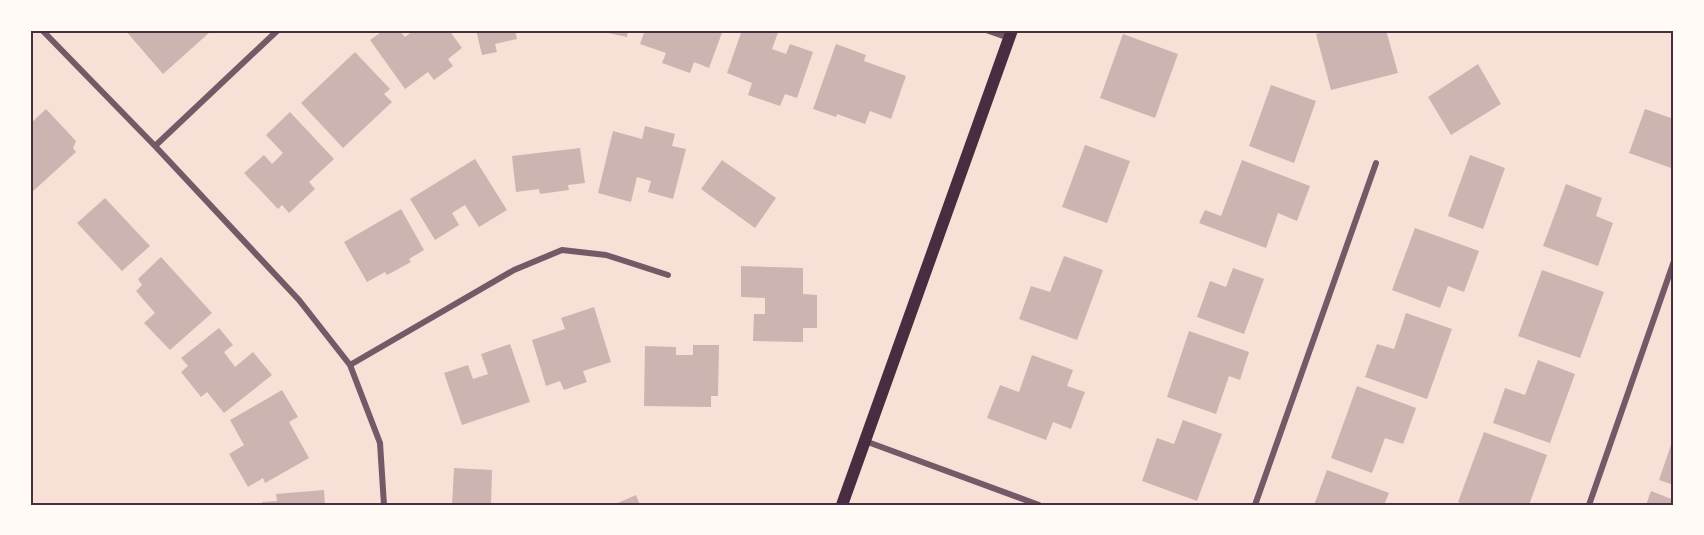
<svg xmlns="http://www.w3.org/2000/svg" width="1704" height="535" font-family="'Fira Sans Condensed',sans-serif">
	<style>
		.building { fill: #ccb4b1 }
		.lines { fill: none; stroke-linecap: round; stroke-linejoin: round }
		.minor { stroke: #755966; stroke-width: 6 }
		.secondary { stroke: #4a2c40; stroke-width: 12 }
		.neatline { fill: none; stroke: #4a2c40; stroke-width: 2 }
	</style>
	<rect width="100%" height="100%" fill="#f7e1d7"/>
	<path class="building" d="M 125,30 L 208,30 L 210,32 L 163,74 Z
		M 384,30 L 399,30 L 405,37 L 414,30 L 449,30 L 462,48 L 448,59 L 453,66 L 434,80 L 428,72 L 405,89 L 370,40 Z
		M 476,30 L 515,30 L 517,39 L 495,44 L 497,52 L 482,55 Z
		M 594,30 L 628,30 L 627,37 Z
		M 645,30 L 723,30 L 709,68 L 694,62 L 690,73 L 662,63 L 666,53 L 640,44 Z
		M 742,30 L 779,30 L 772,49 L 786,54 L 790,44 L 813,52 L 797,98 L 785,94 L 780,106 L 748,95 L 752,83 L 727,73 Z
		M 1330,30 L 1386,30 L 1398,73 L 1331,90 L 1316,34 Z
		M 1123,34 L 1178,54 L 1155,118 L 1100,98 Z
		M 836,44 L 866,55 L 864,61 L 906,76 L 891,119 L 870,111 L 865,124 L 837,114 L 836,117 L 813,109 Z
		M 355,52 L 390,89 L 384,94 L 392,102 L 343,148 L 301,103 Z
		M 1478,64 L 1501,104 L 1451,135 L 1428,97 Z
		M 1271,85 L 1316,101 L 1294,163 L 1249,146 Z
		M 46,109 L 76,141 L 73,148 L 76,152 L 30,194 L 30,134 L 32,132 L 30,124 Z
		M 1645,109 L 1674,119 L 1674,169 L 1629,153 Z
		M 290,112 L 334,159 L 309,182 L 315,189 L 289,213 L 282,205 L 278,209 L 244,173 L 264,155 L 272,164 L 283,153 L 266,135 Z
		M 645,126 L 675,134 L 672,146 L 686,149 L 673,199 L 648,192 L 651,181 L 637,177 L 631,202 L 598,193 L 613,131 L 642,139 Z
		M 1085,145 L 1130,161 L 1107,223 L 1062,207 Z
		M 580,148 L 585,183 L 568,185 L 569,190 L 540,194 L 539,189 L 516,192 L 512,156 Z
		M 1470,155 L 1505,168 L 1483,229 L 1448,216 Z
		M 475,159 L 507,210 L 479,227 L 465,205 L 452,213 L 459,225 L 435,240 L 410,199 Z
		M 722,160 L 776,198 L 755,228 L 701,189 Z
		M 1242,160 L 1310,186 L 1297,221 L 1278,213 L 1266,248 L 1199,223 L 1205,210 L 1221,216 Z
		M 1566,184 L 1602,198 L 1596,216 L 1613,223 L 1598,266 L 1543,246 Z
		M 105,198 L 150,246 L 122,271 L 77,223 Z
		M 401,209 L 424,250 L 409,259 L 411,262 L 387,275 L 385,272 L 367,282 L 344,242 Z
		M 1415,228 L 1479,251 L 1464,292 L 1448,286 L 1440,308 L 1392,290 Z
		M 1064,256 L 1103,270 L 1077,340 L 1019,319 L 1031,286 L 1050,292 Z
		M 161,257 L 212,313 L 170,350 L 144,323 L 155,313 L 136,291 L 142,285 L 138,279 Z
		M 741,266 L 803,268 L 803,294 L 817,295 L 817,328 L 803,328 L 803,342 L 753,341 L 754,314 L 765,314 L 765,298 L 741,297 Z
		M 1233,268 L 1264,279 L 1244,334 L 1197,317 L 1210,281 L 1226,287 Z
		M 1542,270 L 1604,292 L 1580,358 L 1518,336 Z
		M 594,307 L 611,362 L 583,371 L 587,382 L 564,390 L 560,381 L 546,386 L 532,340 L 565,329 L 561,318 Z
		M 1406,313 L 1452,329 L 1427,399 L 1365,377 L 1377,344 L 1394,349 Z
		M 219,328 L 233,345 L 224,352 L 235,367 L 253,352 L 272,375 L 224,413 L 207,392 L 201,397 L 181,372 L 188,366 L 181,358 Z
		M 1189,331 L 1249,352 L 1240,380 L 1229,376 L 1216,414 L 1167,397 Z
		M 510,344 L 530,402 L 462,425 L 444,373 L 468,365 L 473,379 L 488,374 L 481,354 Z
		M 693,345 L 719,345 L 718,396 L 711,396 L 711,407 L 644,406 L 645,346 L 676,347 L 676,355 L 693,355 Z
		M 1032,355 L 1073,370 L 1067,386 L 1085,392 L 1071,429 L 1053,422 L 1046,440 L 987,418 L 1000,385 L 1019,392 Z
		M 1538,360 L 1575,374 L 1550,443 L 1493,423 L 1505,388 L 1525,395 Z
		M 1357,386 L 1416,408 L 1403,444 L 1385,438 L 1372,473 L 1331,458 Z
		M 282,390 L 298,417 L 289,422 L 309,458 L 265,483 L 263,478 L 248,487 L 229,454 L 244,445 L 230,420 Z
		M 1183,420 L 1222,434 L 1197,501 L 1142,481 L 1157,438 L 1174,444 Z
		M 1484,432 L 1547,455 L 1529,505 L 1467,505 L 1458,502 Z
		M 1671,445 L 1674,446 L 1674,485 L 1659,480 Z
		M 454,468 L 492,470 L 491,505 L 452,505 Z
		M 1327,470 L 1389,493 L 1384,505 L 1314,505 Z
		M 324,490 L 325,505 L 263,505 L 262,502 L 277,501 L 276,494 Z
		M 1651,491 L 1674,500 L 1674,505 L 1646,505 Z
		M 636,495 L 640,505 L 613,505 Z"/>
	<g class="lines">
		<path class="minor" d="M 42,30 L 155,146 L 299,300 L 350,365 L 380,443 L 384,505
			M 986,30 L 1009,38
			M 155,146 L 278,30
			M 350,365 L 514,270 L 562,250 L 606,255 L 668,275
			M 865,441 L 1039,505
			M 1255,505 L 1376,163
			M 1589,505 L 1674,261"/>
		<path class="secondary" d="M 842,505 L 1012,30"/>
	</g>
	<rect width="1704" height="535" fill="none" stroke="#fffaf5" stroke-width="63"/>
	<rect x="32" y="32" width="1640" height="472" class="neatline"/>
</svg>
